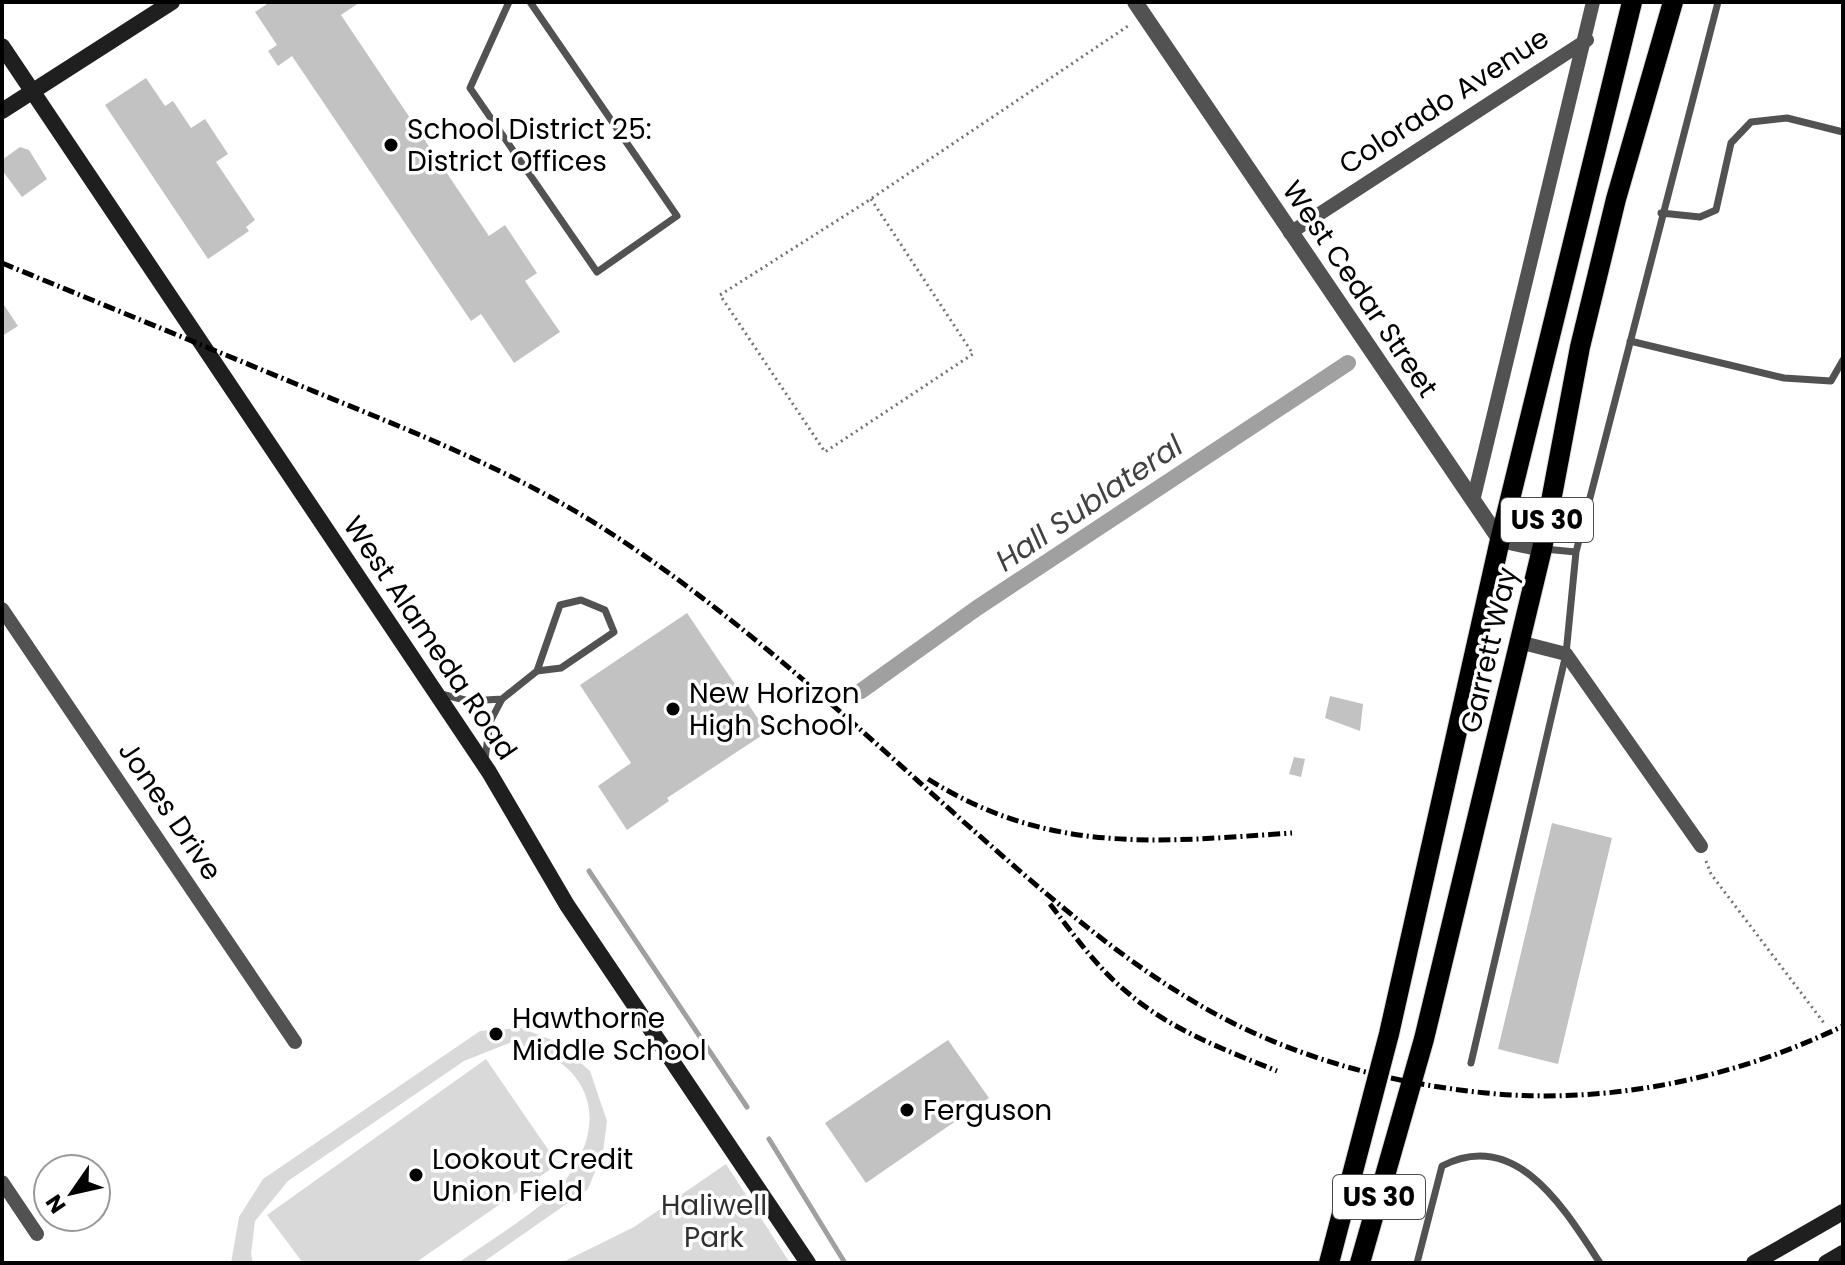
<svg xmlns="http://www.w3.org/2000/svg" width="1845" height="1265" font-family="Poppins,sans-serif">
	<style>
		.green { fill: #d9d9d9 }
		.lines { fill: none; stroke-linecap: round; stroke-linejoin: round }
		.stream { stroke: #a0a0a0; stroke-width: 5 }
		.canal { stroke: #a0a0a0; stroke-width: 16 }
		.building { fill: #c2c2c2 }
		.primary-casing { stroke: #dbdbdb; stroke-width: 22 }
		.path { stroke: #747474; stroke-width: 3; stroke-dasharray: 2 4; stroke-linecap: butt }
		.service { stroke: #525252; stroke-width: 7 }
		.minor { stroke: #525252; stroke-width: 14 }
		.tertiary { stroke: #525252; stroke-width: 16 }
		.secondary { stroke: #1f1f1f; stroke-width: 16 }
		.primary { stroke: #000; stroke-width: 20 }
		.rail { stroke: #000; stroke-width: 5; stroke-dasharray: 12 4 2 4; stroke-linecap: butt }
		.poi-dot { fill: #000; stroke: #fff; stroke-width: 3 }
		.labels { text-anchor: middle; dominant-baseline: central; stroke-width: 7; stroke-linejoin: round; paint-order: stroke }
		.shield { fill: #fff; stroke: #4c4c4c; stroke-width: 2 }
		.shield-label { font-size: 26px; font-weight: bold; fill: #000 }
		.street-label { font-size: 28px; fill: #000; stroke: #fff }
		.poi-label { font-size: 28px; fill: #000; stroke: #fff; text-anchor: start }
		.park-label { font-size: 28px; fill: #303030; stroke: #fff }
		.water-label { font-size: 30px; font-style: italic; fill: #414141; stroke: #fff }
	</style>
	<rect width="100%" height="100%" fill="#fff"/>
	<path class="green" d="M 521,1028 L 557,1042 L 590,1071 L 607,1121 L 603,1152 L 588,1189 L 482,1263 L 458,1263 C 486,1243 536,1213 558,1189 C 595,1148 607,1091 552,1057 C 541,1050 524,1047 512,1042 L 464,1061 L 288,1181 L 255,1221 L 251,1254 L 253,1263 L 231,1263 L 239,1217 L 263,1179 L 480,1031 Z
		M 486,1059 L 558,1164 L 415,1263 L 303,1263 L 267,1215 Z
		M 726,1164 L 790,1263 L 561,1263 L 634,1227 Z"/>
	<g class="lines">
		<path class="stream" d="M 589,871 L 747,1107
			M 769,1139 L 845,1263"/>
		<path class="canal" d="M 861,691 L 977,608 L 1348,363"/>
	</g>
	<path class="building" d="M 270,2 L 360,2 L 341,15 L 489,236 L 505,225 L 537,273 L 525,281 L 560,332 L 514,363 L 481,314 L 471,321 L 292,56 L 278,66 L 268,51 L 277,45 L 255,12 Z
		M 146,78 L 165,106 L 173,101 L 191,128 L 205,119 L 228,154 L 216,162 L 255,220 L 246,227 L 249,231 L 208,259 L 105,105 Z
		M 20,147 L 29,150 L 47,179 L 22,197 L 2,170 L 2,160 Z
		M 2,302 L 18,326 L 2,336 Z
		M 687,613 L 767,732 L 667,798 L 669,801 L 627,830 L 598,786 L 631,763 L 580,685 Z
		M 1330,696 L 1363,704 L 1360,731 L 1325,718 Z
		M 1294,757 L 1305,759 L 1301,777 L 1289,774 Z
		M 1552,823 L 1612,838 L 1558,1064 L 1498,1049 Z
		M 948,1040 L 989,1098 L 866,1183 L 825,1123 Z"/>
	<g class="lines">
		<defs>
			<path id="primary" d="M 1329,1263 L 1389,1034 L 1500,540 L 1632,2
				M 1360,1263 L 1424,1039 L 1542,549 L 1580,347 L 1616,199 L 1673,2"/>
		</defs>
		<use href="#primary" class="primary-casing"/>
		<path class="path" d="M 872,198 L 1131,24
			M 871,199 L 973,354 L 825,452 L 720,295 Z
			M 1706,861 L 1711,874 L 1824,1023"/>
		<path class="service" d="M 509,2 L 470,88 L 597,272 L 677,216 L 530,2
			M 1661,213 L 1700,217 L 1716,210 L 1731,143 L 1751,122 L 1787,118 L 1843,132
			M 1630,341 L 1784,378 L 1831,381 L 1843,360
			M 1544,549 L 1576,552
			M 441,694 L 469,701 L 502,699
			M 485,759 L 490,722 L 502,699 L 537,671 L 561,668 L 614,632 L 605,610 L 581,600 L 560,605 L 537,671
			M 1471,1063 L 1566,654 L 1576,552 L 1718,2
			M 1417,1263 L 1442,1166 C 1517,1127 1565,1210 1600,1263"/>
		<path class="minor" d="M 1290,233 L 1587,40
			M 1473,501 L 1593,2
			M 2,609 L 295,1042
			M 1519,642 L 1566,654 L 1701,846
			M 2,1182 L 37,1234"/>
		<path class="tertiary" d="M 1135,2 L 1500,540 L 1542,549"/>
		<path class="secondary" d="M 2,46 L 489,772 L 567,905 L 808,1263
			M 2,111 L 172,2
			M 1754,1263 L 1843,1212
			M 1826,1263 L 1843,1253"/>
		<use href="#primary" class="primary"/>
		<path class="rail" d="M 2,263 C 109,307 216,351 323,395 C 416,433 512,471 598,525 C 731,609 848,719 965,823 C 1055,902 1151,989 1263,1037 C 1335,1068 1408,1085 1486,1093 C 1608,1105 1733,1079 1843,1026
			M 928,779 C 1049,855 1157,842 1292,833
			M 1050,904 C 1074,935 1097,968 1128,993 C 1171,1030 1225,1050 1277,1071"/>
	</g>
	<g class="poi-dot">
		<circle cx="391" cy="145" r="8"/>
		<circle cx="673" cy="709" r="8"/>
		<circle cx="496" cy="1034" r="8"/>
		<circle cx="907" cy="1110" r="8"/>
		<circle cx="416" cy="1175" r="8"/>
	</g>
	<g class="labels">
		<g class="shield">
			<rect x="1501" y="498" width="92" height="44" rx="6"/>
			<rect x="1333" y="1175" width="92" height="44" rx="6"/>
		</g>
		<g class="shield-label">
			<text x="1547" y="520">US 30</text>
			<text x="1379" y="1197">US 30</text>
		</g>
		<g class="street-label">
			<text transform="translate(1444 101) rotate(-33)">Colorado Avenue</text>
			<text transform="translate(1360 289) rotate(56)">West Cedar Street</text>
			<text transform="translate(430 638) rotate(56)">West Alameda Road</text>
			<text transform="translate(1489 650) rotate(-77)">Garrett Way</text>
			<text transform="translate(170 811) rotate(56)">Jones Drive</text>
		</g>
		<g class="poi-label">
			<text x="407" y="129">School District 25:<tspan x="407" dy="32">District Offices</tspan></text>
			<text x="689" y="693">New Horizon<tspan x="689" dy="32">High School</tspan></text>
			<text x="512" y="1018">Hawthorne<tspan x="512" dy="32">Middle School</tspan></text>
			<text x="923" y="1110">Ferguson</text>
			<text x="432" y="1159">Lookout Credit<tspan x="432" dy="32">Union Field</tspan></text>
		</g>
		<g class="park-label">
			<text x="714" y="1205">Haliwell<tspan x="714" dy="32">Park</tspan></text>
		</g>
		<g class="water-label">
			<text transform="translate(1089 503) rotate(-34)">Hall Sublateral</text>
		</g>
	</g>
	<rect width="1845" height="1265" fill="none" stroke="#000000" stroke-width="8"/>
	<g transform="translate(72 1193) rotate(236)"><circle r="38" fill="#ffffff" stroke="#999999" stroke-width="2"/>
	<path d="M0-6L14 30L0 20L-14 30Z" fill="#000000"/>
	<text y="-12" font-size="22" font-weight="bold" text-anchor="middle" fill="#000000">N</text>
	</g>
</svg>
